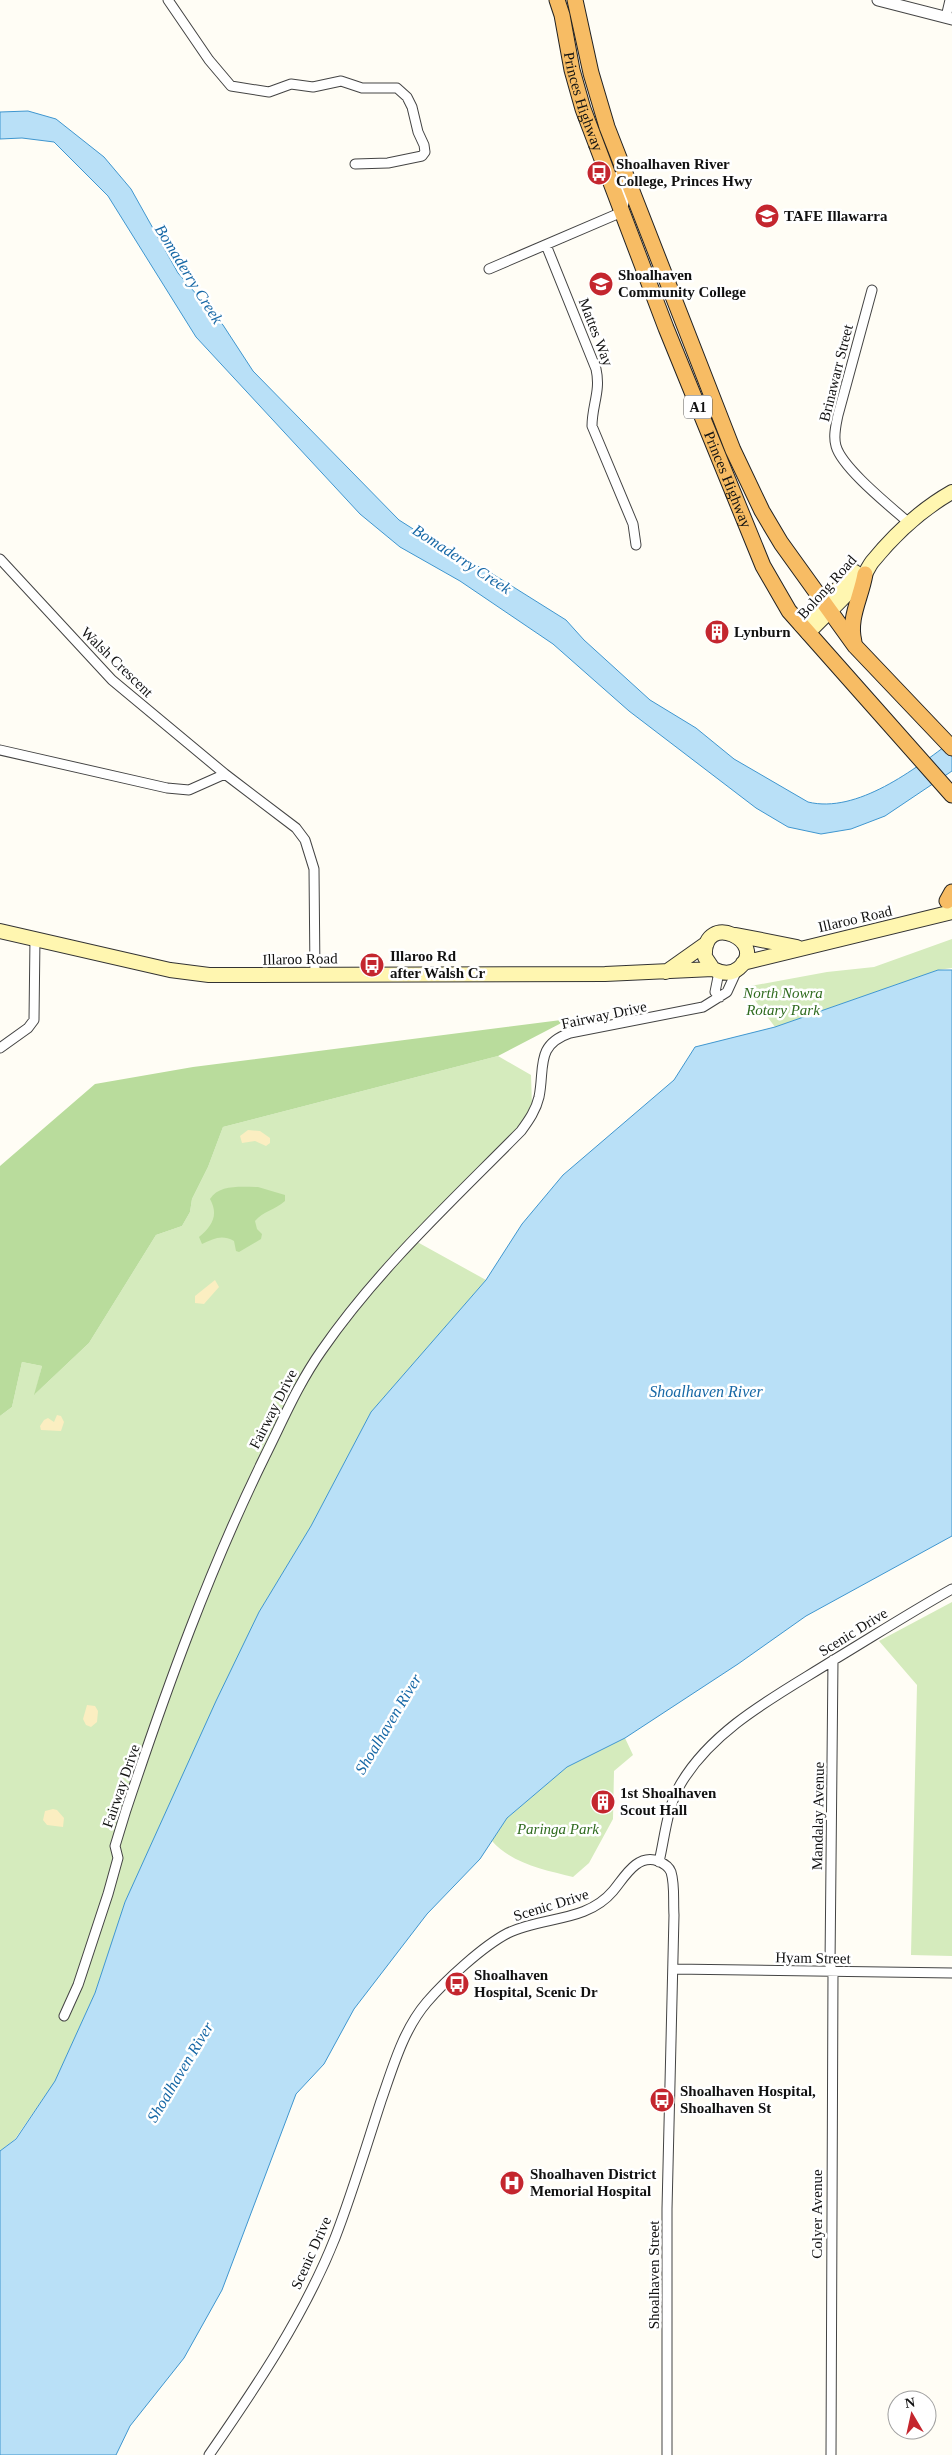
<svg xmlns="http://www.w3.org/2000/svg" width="952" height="2455" font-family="Georgia,serif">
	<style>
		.green { fill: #d5ebbd }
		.forest { fill: #b9dc9c }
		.sand { fill: #fbeec1 }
		.water { fill: #b9e0f7; stroke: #3f96cf }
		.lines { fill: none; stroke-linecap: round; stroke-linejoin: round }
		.minor-casing { stroke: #444; stroke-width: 11 }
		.tertiary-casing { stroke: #444; stroke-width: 13 }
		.secondary-casing { stroke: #333; stroke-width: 16 }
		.trunk-casing { stroke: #222; stroke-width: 17 }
		.minor { stroke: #fff; stroke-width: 9 }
		.tertiary { stroke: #fff; stroke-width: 11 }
		.secondary { stroke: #fff6b0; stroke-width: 14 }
		.trunk { stroke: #f7bc64; stroke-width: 15 }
		.labels { text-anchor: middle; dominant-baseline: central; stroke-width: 5; stroke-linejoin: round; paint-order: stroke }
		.shield { fill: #fff; stroke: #585858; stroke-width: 1 }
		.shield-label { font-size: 14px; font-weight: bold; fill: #111 }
		.street-label { font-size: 15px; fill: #111; stroke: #fff }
		.poi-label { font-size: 15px; font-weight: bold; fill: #111; stroke: #fff; text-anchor: start }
		.park-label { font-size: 15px; font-style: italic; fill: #2f6b1f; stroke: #fff }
		.water-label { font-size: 16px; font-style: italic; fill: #1768a6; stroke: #fff }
	</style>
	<rect width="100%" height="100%" fill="#fffdf5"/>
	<path class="green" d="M 952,939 L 952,968 L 938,970 L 775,1027 L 745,987 L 827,972 L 874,967 Z
		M 498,1056 L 531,1075 L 532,1105 L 518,1129 L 410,1238 L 486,1280 L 371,1412 L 311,1526 L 259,1612 L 125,1902 L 95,1993 L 55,2081 L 15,2139 L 0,2151 L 0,1416 L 12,1407 L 22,1362 L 42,1366 L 35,1394 L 89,1343 L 156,1235 L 182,1226 L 190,1212 L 192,1199 L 208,1167 L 223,1127 Z
		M 952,1602 L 952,1956 L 911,1955 L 917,1685 L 879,1641 Z
		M 625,1738 L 633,1755 L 614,1771 L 613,1819 L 589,1863 L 573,1877 C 544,1870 511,1863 492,1841 L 507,1818 L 567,1767 Z"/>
	<path class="forest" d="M 569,1019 L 498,1056 L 223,1127 L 208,1167 L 192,1199 L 190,1212 L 182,1226 L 156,1235 L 89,1343 L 34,1395 L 42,1366 L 22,1362 L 12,1407 L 0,1416 L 0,1166 L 95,1084 L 193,1067 Z
		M 258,1187 L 285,1195 L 285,1201 C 275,1210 263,1211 255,1221 L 257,1229 L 262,1234 L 261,1239 L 239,1252 L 236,1251 L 234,1241 C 221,1234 214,1239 202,1244 L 199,1237 C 212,1226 219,1215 210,1199 C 219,1184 242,1187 258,1187 Z"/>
	<path class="sand" d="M 248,1130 L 260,1131 L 270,1138 L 270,1143 L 266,1146 L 255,1141 L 242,1143 L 240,1136 Z
		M 215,1280 L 219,1287 L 204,1304 L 195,1303 L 195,1296 Z
		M 57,1415 L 61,1416 L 64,1422 L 61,1431 L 41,1430 L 40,1426 L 44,1420 L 48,1418 L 54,1422 Z
		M 87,1705 L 95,1706 L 98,1711 L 97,1722 L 91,1727 L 86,1725 L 83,1719 Z
		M 53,1809 L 57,1810 L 64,1818 L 63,1827 L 47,1825 L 43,1820 L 45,1811 Z"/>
	<path class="water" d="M 28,111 L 56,119 L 104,157 L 131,189 L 178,273 L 223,325 L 253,371 L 399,520 L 443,548 L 491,573 L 566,620 L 584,640 L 650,700 L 696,728 L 734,759 L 808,802 C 857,814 915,769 952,741 L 952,771 L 885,816 L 851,829 L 821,834 L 788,827 L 756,808 L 629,711 L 553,644 L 460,581 L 400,547 L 360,514 L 196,337 L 108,196 L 54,142 L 22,138 L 0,139 L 0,112 Z
		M 938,970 L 952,970 L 952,1536 L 806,1616 L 738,1664 L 625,1738 L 567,1767 L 507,1818 L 480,1859 L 427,1914 L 354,2009 L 324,2064 L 296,2094 L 222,2290 L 184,2358 L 130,2426 L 116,2455 L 0,2455 L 0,2151 L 16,2139 L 55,2081 L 95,1993 L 125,1902 L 216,1701 L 259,1612 L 311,1526 L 371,1412 L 486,1280 L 522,1224 L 563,1175 L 674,1080 L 695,1047 L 775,1027 Z"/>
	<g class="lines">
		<defs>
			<path id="minor" d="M 168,0 L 209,60 L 231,86 L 269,92 L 291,84 L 313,87 L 341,81 L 362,88 L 397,88 L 407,97 L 412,107 L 418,132 L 424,145 L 425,152 L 422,156 L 388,163 L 355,164
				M 946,17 L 950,0
				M 546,245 L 596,369 C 601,391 592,405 592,426 L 633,524 L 636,545
				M 489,269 L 622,212 L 625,198 L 618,176
				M 872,290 L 838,415 C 836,425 833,436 836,446 C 842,468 891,507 909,523
				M 0,559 L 112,680 L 225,774 L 296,828 L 305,840 L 314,869 L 315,975
				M 0,750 L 167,788 L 189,790 L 225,774
				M 719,972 L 715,992 L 720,997
				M 0,1048 L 28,1028 L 34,1020 L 35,938
				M 659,1862 C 665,1836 667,1808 680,1785 C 713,1728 778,1695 832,1661 C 872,1637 911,1612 952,1589
				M 673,1969 L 952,1973
				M 64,2016 L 78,1985 L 108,1894 L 118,1858 L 115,1846 L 126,1810 C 166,1690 209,1570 265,1456 C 283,1420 298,1384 322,1350 C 378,1269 452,1201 521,1131 C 529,1120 536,1110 539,1097 C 545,1068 535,1045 570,1033 L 703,1007 L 727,992 L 738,968
				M 209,2455 C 256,2387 304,2316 335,2238 C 352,2194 366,2147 381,2101 C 393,2067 403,2030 427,2002 C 446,1980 483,1946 508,1933 C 542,1916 586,1923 613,1891 C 624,1878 637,1853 658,1861 C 663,1863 669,1867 671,1872 C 675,1885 673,1901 674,1915 L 667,2209 L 667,2455
				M 831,2455 L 833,1972 L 830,1965 L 833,1660"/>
			<path id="tertiary" d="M 878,0 L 952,19"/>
			<path id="secondary" d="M 801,625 L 855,572
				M 808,633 C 826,614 847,596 864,575 C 867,571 869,566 872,562 C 894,535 922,509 952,492
				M 0,931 L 170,970 L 209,975 L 605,974 L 713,969 C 721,973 731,975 739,968 C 770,942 702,909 705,957 L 713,969
				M 736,935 L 797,947
				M 743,963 L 952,912
				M 666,972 L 707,943"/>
			<g id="trunk">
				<path id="s1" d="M 557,0 L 562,15 L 572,70 L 583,109 L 666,328 L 763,566 L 789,611 L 952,795"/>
				<path d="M 575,0 L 591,73 L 607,127 L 733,450 L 762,511 L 781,543 L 855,646 L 952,748"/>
				<path d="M 854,642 C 848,618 861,598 865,574"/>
				<path d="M 947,901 L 952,892"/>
			</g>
		</defs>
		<use href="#minor" class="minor-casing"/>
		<use href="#tertiary" class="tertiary-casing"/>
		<use href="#secondary" class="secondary-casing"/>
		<use href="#trunk" class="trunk-casing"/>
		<use href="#minor" class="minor"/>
		<use href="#tertiary" class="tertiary"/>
		<use href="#secondary" class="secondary"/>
		<use href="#trunk" class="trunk"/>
	</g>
	<defs>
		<symbol id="bus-disc" viewBox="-11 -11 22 22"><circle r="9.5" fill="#c4262e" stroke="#fff"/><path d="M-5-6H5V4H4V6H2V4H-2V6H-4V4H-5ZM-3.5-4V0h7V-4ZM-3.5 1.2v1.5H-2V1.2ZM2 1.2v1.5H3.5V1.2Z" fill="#fff"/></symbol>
		<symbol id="university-disc" viewBox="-11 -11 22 22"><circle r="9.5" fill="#c4262e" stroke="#fff"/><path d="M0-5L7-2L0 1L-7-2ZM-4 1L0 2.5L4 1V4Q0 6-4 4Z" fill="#fff"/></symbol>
		<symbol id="building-disc" viewBox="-11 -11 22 22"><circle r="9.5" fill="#c4262e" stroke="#fff"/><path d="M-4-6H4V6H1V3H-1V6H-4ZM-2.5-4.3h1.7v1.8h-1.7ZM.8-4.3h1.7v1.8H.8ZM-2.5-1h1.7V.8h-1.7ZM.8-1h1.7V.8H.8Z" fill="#fff"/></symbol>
		<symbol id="hospital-disc" viewBox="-11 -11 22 22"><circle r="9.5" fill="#c4262e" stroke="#fff"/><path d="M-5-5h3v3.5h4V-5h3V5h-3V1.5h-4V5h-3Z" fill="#fff"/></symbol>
	</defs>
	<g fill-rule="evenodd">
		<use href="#bus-disc" x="585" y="159" width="28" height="28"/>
		<use href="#university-disc" x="753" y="202" width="28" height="28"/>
		<use href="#university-disc" x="587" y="270" width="28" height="28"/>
		<use href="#building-disc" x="703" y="618" width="28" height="28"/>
		<use href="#bus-disc" x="358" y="951" width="28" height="28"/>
		<use href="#building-disc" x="589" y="1788" width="28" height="28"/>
		<use href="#bus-disc" x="443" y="1970" width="28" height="28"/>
		<use href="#bus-disc" x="648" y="2086" width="28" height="28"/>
		<use href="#hospital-disc" x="498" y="2169" width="28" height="28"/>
	</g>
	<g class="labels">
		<rect class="shield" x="684" y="395.5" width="28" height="23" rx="4"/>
		<g class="shield-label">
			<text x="698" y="407">A1</text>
		</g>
		<g class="street-label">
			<text stroke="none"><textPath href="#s1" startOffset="105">Princes Highway</textPath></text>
			<text transform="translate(596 332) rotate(69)">Mattes Way</text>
			<text transform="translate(836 373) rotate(-76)">Brinawarr Street</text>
			<text stroke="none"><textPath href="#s1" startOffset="510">Princes Highway</textPath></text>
			<text transform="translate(827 587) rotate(-48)">Bolong Road</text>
			<text transform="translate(117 662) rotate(44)">Walsh Crescent</text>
			<text transform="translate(855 919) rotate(-13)">Illaroo Road</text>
			<text transform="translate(300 959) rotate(-1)">Illaroo Road</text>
			<text transform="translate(604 1015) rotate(-12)">Fairway Drive</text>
			<text transform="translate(273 1409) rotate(-63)">Fairway Drive</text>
			<text transform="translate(853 1632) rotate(-32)">Scenic Drive</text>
			<text transform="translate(121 1786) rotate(-71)">Fairway Drive</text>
			<text transform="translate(818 1816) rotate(-89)">Mandalay Avenue</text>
			<text transform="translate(551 1905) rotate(-17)">Scenic Drive</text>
			<text transform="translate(813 1958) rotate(1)">Hyam Street</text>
			<text transform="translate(817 2214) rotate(-90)">Colyer Avenue</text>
			<text transform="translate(311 2253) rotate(-66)">Scenic Drive</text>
			<text transform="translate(654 2275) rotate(-90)">Shoalhaven Street</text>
		</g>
		<g class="poi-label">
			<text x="616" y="164">Shoalhaven River<tspan x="616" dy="17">College, Princes Hwy</tspan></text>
			<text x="784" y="216">TAFE Illawarra</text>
			<text x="618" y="275">Shoalhaven<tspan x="618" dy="17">Community College</tspan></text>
			<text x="734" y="632">Lynburn</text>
			<text x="390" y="956">Illaroo Rd<tspan x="390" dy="17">after Walsh Cr</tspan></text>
			<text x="620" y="1793">1st Shoalhaven<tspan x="620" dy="17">Scout Hall</tspan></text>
			<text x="474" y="1975">Shoalhaven<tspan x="474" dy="17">Hospital, Scenic Dr</tspan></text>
			<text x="680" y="2091">Shoalhaven Hospital,<tspan x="680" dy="17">Shoalhaven St</tspan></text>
			<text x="530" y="2174">Shoalhaven District<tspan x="530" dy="17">Memorial Hospital</tspan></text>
		</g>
		<g class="park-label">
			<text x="783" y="993">North Nowra<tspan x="783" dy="17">Rotary Park</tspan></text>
			<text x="558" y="1829">Paringa Park</text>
		</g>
		<g class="water-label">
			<text transform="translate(189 274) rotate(58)">Bomaderry Creek</text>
			<text transform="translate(462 559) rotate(33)">Bomaderry Creek</text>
			<text x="706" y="1391">Shoalhaven River</text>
			<text transform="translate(388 1724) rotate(-59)">Shoalhaven River</text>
			<text transform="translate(180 2072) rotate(-59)">Shoalhaven River</text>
		</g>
	</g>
	<g transform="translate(912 2415) rotate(351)"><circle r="24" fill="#ffffff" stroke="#a0a0a0"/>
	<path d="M0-4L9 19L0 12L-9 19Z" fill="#c4262e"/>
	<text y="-8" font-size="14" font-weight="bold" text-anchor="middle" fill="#111111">N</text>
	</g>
</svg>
